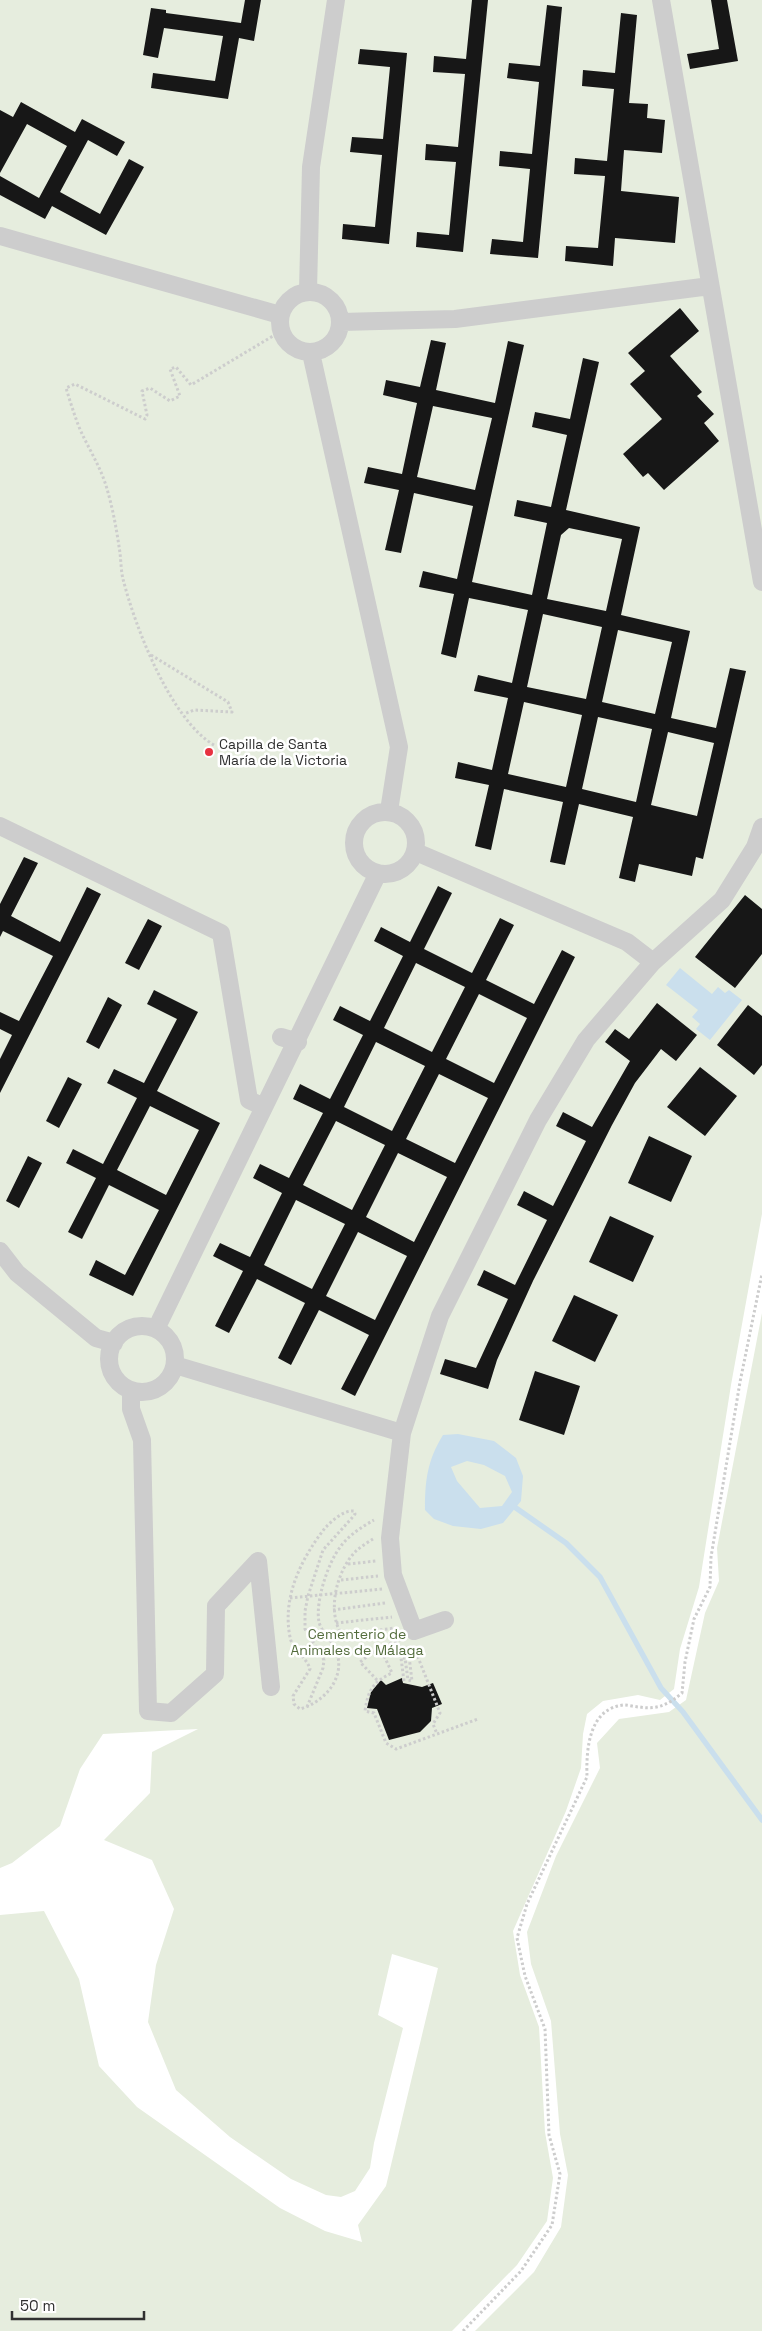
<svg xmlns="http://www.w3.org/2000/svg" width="762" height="2331" font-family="'Space Grotesk',sans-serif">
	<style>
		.green { fill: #e6edde }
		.water { fill: #cadfed; fill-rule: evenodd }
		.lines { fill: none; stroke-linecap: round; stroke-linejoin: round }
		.stream { stroke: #cadfed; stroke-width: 5.5 }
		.building { fill: #171717; fill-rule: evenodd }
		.path { stroke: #cdcdcd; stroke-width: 3; stroke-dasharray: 2.5 2.5; stroke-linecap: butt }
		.minor { stroke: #cdcdcd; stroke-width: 18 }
		.poi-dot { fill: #e73240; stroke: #fff; stroke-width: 2 }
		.labels { text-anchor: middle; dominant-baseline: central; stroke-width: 5; stroke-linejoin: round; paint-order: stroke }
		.poi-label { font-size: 14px; fill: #303030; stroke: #fff; text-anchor: start }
		.park-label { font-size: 14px; fill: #536c3c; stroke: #fff }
	</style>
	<rect width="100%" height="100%" fill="#fff"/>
	<path class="green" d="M 0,0 L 762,0 L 762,1214 L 731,1385 L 699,1587 L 680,1649 L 674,1689 L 660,1700 L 638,1695 L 603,1701 L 587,1714 L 583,1734 L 581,1768 L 566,1811 L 513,1931 L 520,1975 L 539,2027 L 545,2132 L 553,2178 L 547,2221 L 517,2265 L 452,2331 L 0,2331 L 0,1915 L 44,1911 L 79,1979 L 99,2066 L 137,2107 L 280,2208 L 325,2231 L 362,2242 L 358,2225 L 386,2186 L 438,1968 L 392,1954 L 378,2015 L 403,2028 L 374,2143 L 370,2168 L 355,2191 L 341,2197 L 326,2195 L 291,2179 L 230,2137 L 176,2090 L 148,2022 L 156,1965 L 174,1909 L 152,1860 L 104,1840 L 150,1793 L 152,1752 L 198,1729 L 103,1734 L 80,1769 L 60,1826 L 12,1863 L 0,1868 Z
		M 762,1313 L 762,2331 L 475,2331 L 534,2272 L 561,2227 L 568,2175 L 560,2134 L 551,2021 L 531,1964 L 527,1932 L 556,1856 L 600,1768 L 597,1743 L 619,1719 L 669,1712 L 686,1700 L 705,1613 L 719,1581 L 717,1548 Z"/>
	<path class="water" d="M 680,968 L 712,994 L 718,987 L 725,993 L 729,990 L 742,1000 L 710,1040 L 696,1029 L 700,1024 L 692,1017 L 698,1010 L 666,985 Z
		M 458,1434 L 494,1441 L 516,1458 L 523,1476 L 521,1501 L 503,1523 L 481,1529 L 453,1526 L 434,1519 L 425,1510 C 425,1481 427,1461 443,1435 ZM 467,1461 L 484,1465 L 505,1476 L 512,1492 L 502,1506 L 480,1508 L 457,1481 L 451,1467 Z"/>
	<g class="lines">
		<path class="stream" d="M 516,1508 L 566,1543 L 600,1577 L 661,1688 L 683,1712 L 762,1820"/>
	</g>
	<path class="building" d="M 245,0 L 261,0 L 254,41 L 239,38 L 228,99 L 151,88 L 153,73 L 215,81 L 223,36 L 164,28 L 158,58 L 143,55 L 151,8 L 166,10 L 166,13 L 241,23 Z
		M 472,0 L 488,0 L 463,252 L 416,247 L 417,232 L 449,235 L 456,162 L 425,160 L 426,144 L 458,147 L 465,74 L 433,72 L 434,56 L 466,59 Z
		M 711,0 L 727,0 L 738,61 L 690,69 L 687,54 L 719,49 Z
		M 547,5 L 562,7 L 538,258 L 490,254 L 492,239 L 523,242 L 530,169 L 499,166 L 500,151 L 532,154 L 539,82 L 507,78 L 509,63 L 540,66 Z
		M 621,13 L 637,15 L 629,103 L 648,104 L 647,118 L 665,120 L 662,153 L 624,150 L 621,191 L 679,197 L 675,243 L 615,238 L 613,266 L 565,261 L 566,246 L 598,248 L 605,176 L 574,174 L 575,158 L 607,161 L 614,89 L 582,86 L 583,70 L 615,73 Z
		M 360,49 L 407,53 L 389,244 L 342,239 L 343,224 L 375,227 L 382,155 L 350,152 L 352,137 L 383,139 L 390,67 L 358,64 Z
		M 21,102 L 75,132 L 82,119 L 125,142 L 117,156 L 88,140 L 60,192 L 100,214 L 129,159 L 144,167 L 106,235 L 52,206 L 45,219 L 0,195 L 0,176 L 39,198 L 67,146 L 27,124 L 0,173 L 0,110 L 13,117 Z
		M 680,308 L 699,331 L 670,356 L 702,392 L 697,396 L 714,414 L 704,423 L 719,441 L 664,490 L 648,473 L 643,477 L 623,454 L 662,419 L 630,384 L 645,371 L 628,353 Z
		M 431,340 L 446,343 L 436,390 L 495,403 L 508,341 L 524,345 L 472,582 L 532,595 L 547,523 L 514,516 L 517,500 L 551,507 L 567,435 L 532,427 L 535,412 L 570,419 L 583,358 L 599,362 L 566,510 L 640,527 L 621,615 L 690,631 L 671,718 L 716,728 L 730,668 L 746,671 L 703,859 L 696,857 L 692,876 L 639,864 L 635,882 L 619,878 L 633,817 L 579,804 L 565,865 L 550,862 L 563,802 L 504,789 L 491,850 L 475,846 L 489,785 L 455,778 L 458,762 L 492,770 L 508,698 L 474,691 L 478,675 L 512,683 L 528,610 L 469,598 L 456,658 L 441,654 L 454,594 L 419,587 L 423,571 L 457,579 L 473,506 L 414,493 L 401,553 L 385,550 L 399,490 L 364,483 L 368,467 L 402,474 L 417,403 L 383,395 L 386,380 L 420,387 ZM 433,406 L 492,418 L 475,490 L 417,477 ZM 569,528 L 622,539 L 606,611 L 547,599 L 561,535 ZM 543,614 L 602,627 L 586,699 L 527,687 ZM 618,630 L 672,642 L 655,714 L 602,702 ZM 524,702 L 582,715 L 566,787 L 508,774 ZM 598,717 L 652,729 L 636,802 L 582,789 ZM 668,732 L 714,743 L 697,816 L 651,805 Z
		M 24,857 L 38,863 L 11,916 L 60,942 L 87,887 L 101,894 L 0,1093 L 0,1059 L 12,1035 L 0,1029 L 0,1012 L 19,1021 L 53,956 L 3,931 L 0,937 L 0,904 Z
		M 438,886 L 452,893 L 424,949 L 472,973 L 500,918 L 514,925 L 486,980 L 534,1004 L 562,950 L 575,957 L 355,1396 L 341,1389 L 369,1335 L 319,1310 L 291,1365 L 278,1358 L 305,1303 L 257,1279 L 229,1333 L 215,1326 L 243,1271 L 213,1256 L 220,1243 L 250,1257 L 282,1193 L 253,1178 L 260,1164 L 289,1178 L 323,1113 L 293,1099 L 300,1084 L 330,1099 L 363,1035 L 333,1020 L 340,1006 L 370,1021 L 403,956 L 374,941 L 381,927 L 410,942 ZM 416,963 L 465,987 L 432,1052 L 384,1028 ZM 479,994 L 527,1018 L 494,1083 L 446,1059 ZM 376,1042 L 425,1066 L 392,1131 L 344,1107 ZM 439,1074 L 488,1098 L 455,1163 L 406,1139 ZM 336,1121 L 385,1145 L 352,1210 L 303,1185 ZM 398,1153 L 447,1177 L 414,1242 L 366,1217 ZM 296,1200 L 345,1224 L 312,1289 L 264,1265 ZM 358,1232 L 407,1256 L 375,1320 L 326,1296 Z
		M 745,895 L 762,909 L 762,954 L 735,988 L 695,957 Z
		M 148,919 L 162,926 L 139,970 L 125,963 Z
		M 154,990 L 198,1012 L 157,1091 L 220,1123 L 133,1296 L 89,1275 L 96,1260 L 125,1275 L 159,1210 L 109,1185 L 82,1239 L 68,1232 L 96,1178 L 66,1163 L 73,1149 L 103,1164 L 137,1098 L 107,1083 L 114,1069 L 144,1083 L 177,1019 L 147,1004 ZM 150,1106 L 199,1130 L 166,1195 L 117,1170 Z
		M 108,997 L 122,1005 L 99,1049 L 86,1042 Z
		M 657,1003 L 697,1035 L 676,1061 L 661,1049 L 635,1083 L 612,1125 L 533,1281 L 497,1360 L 488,1389 L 440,1374 L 445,1359 L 476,1368 L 508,1299 L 477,1285 L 484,1270 L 515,1285 L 547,1220 L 517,1205 L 524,1191 L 553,1206 L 586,1141 L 556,1126 L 563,1112 L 592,1127 L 630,1061 L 605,1042 L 615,1029 L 629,1039 Z
		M 748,1005 L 762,1016 L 762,1065 L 754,1075 L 717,1045 Z
		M 700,1067 L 737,1096 L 705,1136 L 667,1107 Z
		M 68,1077 L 82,1084 L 59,1128 L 46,1121 Z
		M 649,1136 L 692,1156 L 671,1202 L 628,1183 Z
		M 28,1156 L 42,1163 L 19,1208 L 6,1201 Z
		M 610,1216 L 654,1236 L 633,1282 L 589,1262 Z
		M 574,1295 L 618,1315 L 595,1362 L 552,1341 Z
		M 535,1371 L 580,1386 L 564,1435 L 519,1420 Z
		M 402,1678 L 403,1683 L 422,1687 L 433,1683 L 442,1704 L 432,1708 L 431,1721 L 420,1732 L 389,1740 L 377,1709 L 367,1708 L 371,1692 L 381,1680 L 386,1685 Z"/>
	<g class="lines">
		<path class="path" d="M 151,655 L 228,702 L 232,712 L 194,710 L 184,714
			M 214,745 C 171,720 135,627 123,579 C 121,571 121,561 120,553 C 117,532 113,509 107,489 C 101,467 88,448 79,427 C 74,414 70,401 66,388 L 75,384 L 145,419 L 147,415 L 142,391 L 150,388 L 170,401 L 180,396 L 170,369 L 176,367 L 191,385 L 278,333
			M 373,1539 C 368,1542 362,1546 357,1550 C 337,1569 326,1611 342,1635 L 395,1628
			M 348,1564 L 376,1561
			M 341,1580 L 378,1576
			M 290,1598 L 382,1589
			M 333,1610 L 385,1603
			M 336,1623 L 392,1617
			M 380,1647 L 392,1673 C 373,1682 368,1690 365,1711 L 374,1713 L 386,1743 L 396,1749 L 478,1719
			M 414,1647 L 440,1713 L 433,1724 L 437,1734
			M 377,1680 L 360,1662 L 380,1647 L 400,1640
			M 404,1681 L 401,1658 L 405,1658 L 408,1680 L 412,1681 L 409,1656 L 406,1647
			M 307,1707 L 323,1668 L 324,1660 L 305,1629 L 305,1611 L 308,1596 L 323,1550 L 351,1519 L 355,1514 L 354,1511 C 343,1510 332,1521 325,1528 C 301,1559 282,1597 290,1637 C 292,1650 306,1656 310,1669 L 293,1696 L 294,1704 L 300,1709 C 325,1702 348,1676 335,1648 C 331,1640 321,1631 319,1622 C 315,1602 328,1562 341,1546 C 349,1535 363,1526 374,1520
			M 463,2331 L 521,2271 L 552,2225 L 560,2174 L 549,2135 L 545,2029 L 525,1976 L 517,1938 L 527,1904 L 587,1777 C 586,1749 589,1708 624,1705 C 629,1705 635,1707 640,1707 C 658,1710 669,1704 682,1693 L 685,1662 L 694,1619 L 710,1587 L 711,1557 L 740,1382 L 762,1274"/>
		<path class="minor" d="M 661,0 L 762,582
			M 0,236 L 280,315
			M 308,291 L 311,167 L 336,0
			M280 322a30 30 0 1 1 60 0a30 30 0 1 1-60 0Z
			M 341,322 L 455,319 L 710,286
			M 311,353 L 399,747 L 389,811
			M354 843a31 31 0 1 1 62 0a31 31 0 1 1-62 0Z
			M 0,826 L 221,933 L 249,1100 L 264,1107
			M 416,852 L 627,942 L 653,962
			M 281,1037 L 298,1042
			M 0,1251 L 17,1273 L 96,1338 L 114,1343
			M109 1359a33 33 0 1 1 66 0a33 33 0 1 1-66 0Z
			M 156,1329 L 378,873
			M 175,1365 L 402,1433 L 440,1316 L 538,1120 L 586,1040 L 653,962 L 722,900 L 755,847 L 762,827
			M 131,1390 L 131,1409 L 142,1440 L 148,1711 L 171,1713 L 215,1674 L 216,1606 L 258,1561 L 271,1687
			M 402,1433 L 390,1538 L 393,1575 L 414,1631 L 445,1620"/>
	</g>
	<circle class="poi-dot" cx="209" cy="752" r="5"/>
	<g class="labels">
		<g class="poi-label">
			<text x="219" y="744">Capilla de Santa<tspan x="219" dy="16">María de la Victoria</tspan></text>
		</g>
		<g class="park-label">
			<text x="357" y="1634">Cementerio de<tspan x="357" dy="16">Animales de Málaga</tspan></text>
		</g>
	</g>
	<path d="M12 2311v8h132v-8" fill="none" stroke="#303030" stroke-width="2.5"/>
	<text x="20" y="2311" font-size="15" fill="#303030" stroke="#ffffff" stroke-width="4" paint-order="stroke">50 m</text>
</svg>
